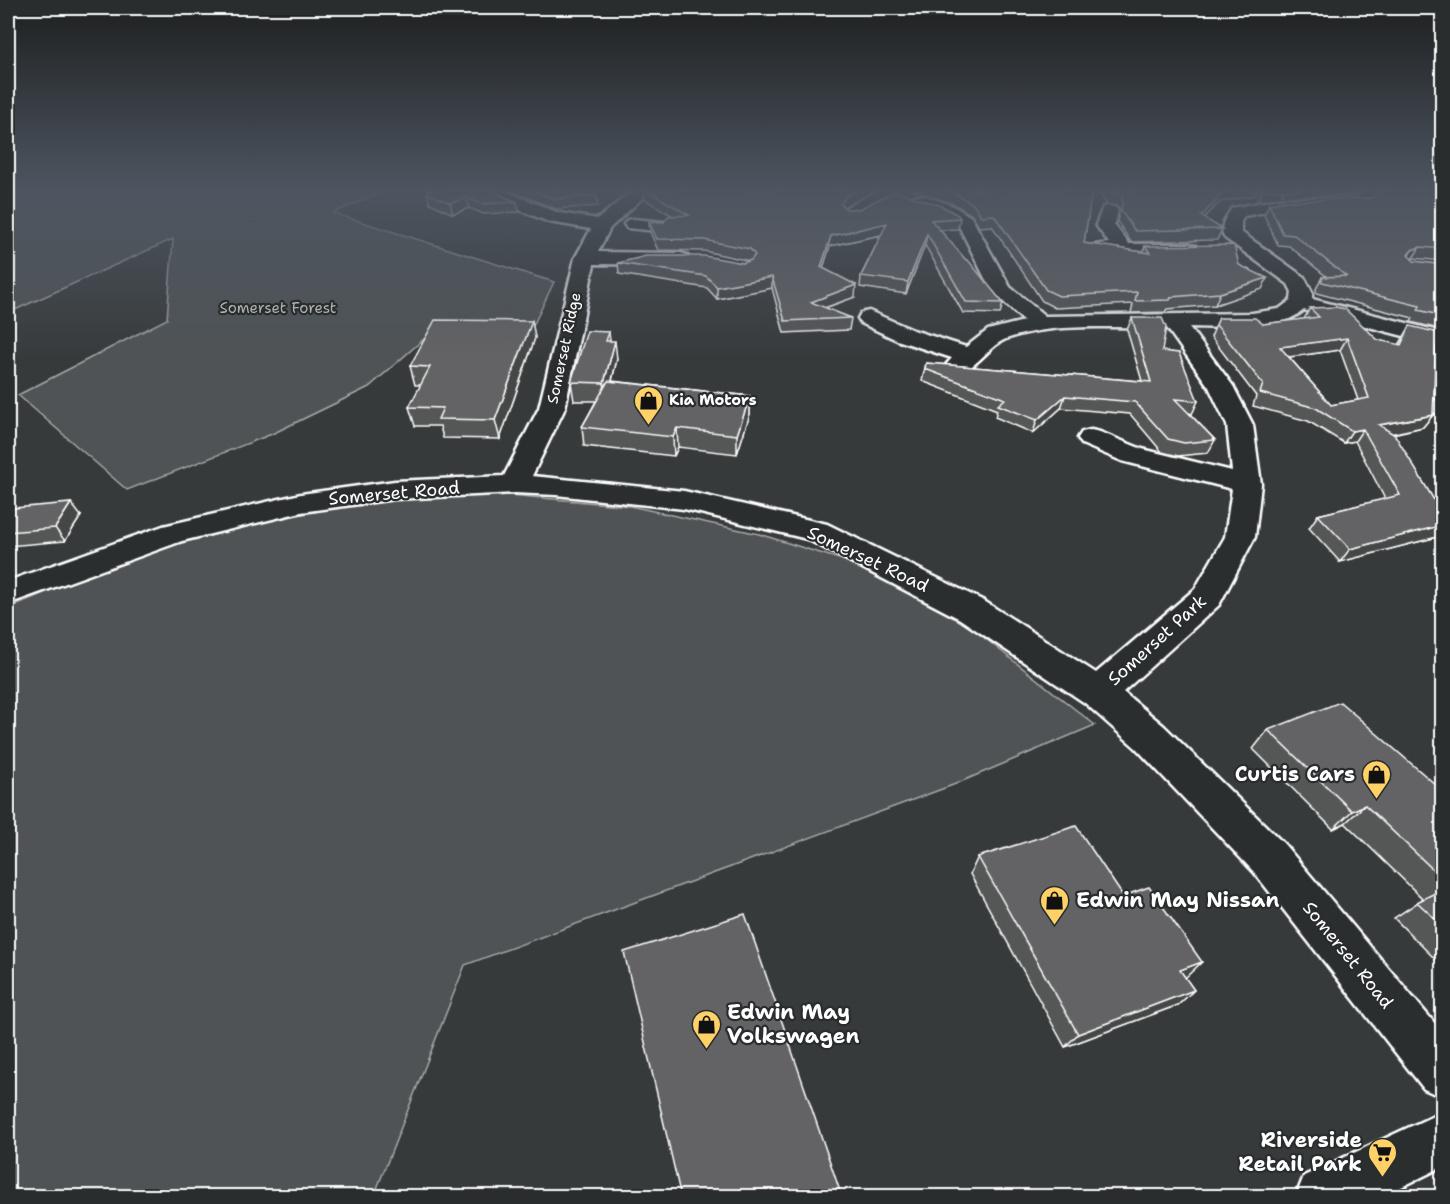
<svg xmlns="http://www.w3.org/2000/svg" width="1450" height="1204" font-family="'Shantell Sans',sans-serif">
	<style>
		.green { fill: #505354; stroke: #a8a9aa; stroke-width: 1.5 }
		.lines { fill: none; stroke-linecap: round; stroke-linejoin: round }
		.minor-casing { stroke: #fff; stroke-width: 5 }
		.minor { fill: #2a2d2e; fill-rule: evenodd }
		.wall { fill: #555657; stroke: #fff; stroke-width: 1.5; fill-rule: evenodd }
		.shaded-wall { fill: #454647; stroke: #fff; stroke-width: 1.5 }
		.building { fill: #636465; stroke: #fff; stroke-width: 1.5; fill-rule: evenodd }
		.labels { text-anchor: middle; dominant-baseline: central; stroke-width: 4.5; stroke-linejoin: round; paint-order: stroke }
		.far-park-label { font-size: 15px; fill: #b0b2b2; stroke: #2a2d2e }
		.far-street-label { font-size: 15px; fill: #fff; stroke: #2a2d2e }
		.far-poi-label { font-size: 15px; font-weight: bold; fill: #fff; stroke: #2a2d2e; text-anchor: start }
		.street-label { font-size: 18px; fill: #fff; stroke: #2a2d2e }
		.near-poi-label { font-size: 21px; font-weight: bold; fill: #fff; stroke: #2a2d2e; text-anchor: end }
	</style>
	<rect width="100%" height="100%" fill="#373a3b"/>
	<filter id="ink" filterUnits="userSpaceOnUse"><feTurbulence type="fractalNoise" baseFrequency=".0167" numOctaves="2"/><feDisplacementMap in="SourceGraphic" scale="12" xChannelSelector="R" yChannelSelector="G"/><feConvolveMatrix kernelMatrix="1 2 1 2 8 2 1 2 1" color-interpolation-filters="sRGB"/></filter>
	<g filter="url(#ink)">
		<path class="green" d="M 8,190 L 386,190 L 333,213 L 554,282 L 532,328 L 433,331 L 369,387 L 272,434 L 127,490 L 18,395 L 167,319 L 173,239 L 8,313 Z
			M 487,493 L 630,506 L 759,534 L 852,563 L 968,625 L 1095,725 L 953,785 L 465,965 L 374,1196 L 8,1196 L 8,608 L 128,558 L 245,525 L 361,503 Z"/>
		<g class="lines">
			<defs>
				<path id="minor" d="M 485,190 L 502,190 L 559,213 L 598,219 L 633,190 L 651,190 L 610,228 L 598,252 L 680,253 L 687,255 L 690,259 L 687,263 L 680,265 L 594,264 L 565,408 L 532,476 L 684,491 L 827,524 L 984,601 L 1096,673 L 1195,589 L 1225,537 L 1232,489 L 1122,461 L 1082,444 L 1078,438 L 1082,432 L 1091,430 L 1100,432 L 1142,449 L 1232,471 L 1227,425 L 1209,387 L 1167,328 C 1118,328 1051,322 1006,339 C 985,347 974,377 949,371 L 945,366 L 952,358 L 897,340 L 861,323 L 858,318 L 861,313 L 869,311 L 913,330 L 966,347 L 988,330 L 1024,321 L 991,290 L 958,224 L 941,214 L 914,204 L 911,200 L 914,196 L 926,196 L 953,206 L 971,217 L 1010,287 L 1045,316 L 1252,313 L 1279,309 L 1291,300 L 1292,292 L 1288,284 L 1225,238 C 1218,228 1226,217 1232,208 L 1281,199 L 1356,197 L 1366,190 L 1386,190 L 1366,206 L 1360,207 L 1281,209 L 1244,216 L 1241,222 L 1241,232 L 1304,277 L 1312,292 L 1312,299 L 1442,332 L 1442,346 L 1304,310 C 1275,334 1225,327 1189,327 L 1233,386 L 1253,425 L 1261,484 L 1255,537 L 1219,605 L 1123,692 L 1164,726 L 1284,844 L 1442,1032 L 1442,1097 L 1424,1089 L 1254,872 L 1136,748 L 1085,703 L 960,619 L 807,539 L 684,509 L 556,495 L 515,493 L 395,499 L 301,512 L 182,541 L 8,604 L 8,581 L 163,526 L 301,494 L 395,481 L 504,476 L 539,408 L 575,258 L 591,229 L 549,222 L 486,196 Z
					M 1109,206 L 1115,207 L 1118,211 L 1114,225 L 1129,244 L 1189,244 L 1196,246 L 1199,250 L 1196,254 L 1189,256 L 1094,253 L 1091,249 L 1094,245 L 1109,243 L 1096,225 L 1103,207 Z
					M 633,219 L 664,222 L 667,226 L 664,230 L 658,231 L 627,228 L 624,224 L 627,220 Z
					M 1442,399 L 1442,414 L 1430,412 L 1426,407 L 1430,402 Z
					M 1442,1112 L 1442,1167 L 1383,1196 L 1296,1196 L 1304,1176 Z"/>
			</defs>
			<use href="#minor" class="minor-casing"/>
			<use href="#minor" class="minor"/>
		</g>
		<path class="wall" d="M 427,190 L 489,190 L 517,202 L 519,212 L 484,214 L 469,208 L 453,214 L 430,203 L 427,193 L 430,191 Z
			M 509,190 L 596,190 L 598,206 L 556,209 Z
			M 644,190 L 878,190 L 844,207 L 846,209 L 960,218 L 958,229 L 940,230 L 1003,303 L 1000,314 L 963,313 L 925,245 L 906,294 L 860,287 L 861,276 L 881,235 L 830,246 L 823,268 L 855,297 L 825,308 L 851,318 L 849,330 L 784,333 L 772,288 L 717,299 L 707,288 L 619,274 L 618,263 L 743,263 L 750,261 L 704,251 L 658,250 L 650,232 L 649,222 L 664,222 L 673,216 L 644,199 Z
			M 912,190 L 1092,190 L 1084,243 L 1143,252 L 1145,246 L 1239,265 L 1267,278 L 1262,289 L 1215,305 L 1167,309 L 1165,312 L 1131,313 L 1133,304 L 1055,308 L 1042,301 L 992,226 L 979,227 L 972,215 L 954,204 Z
			M 1097,190 L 1362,190 L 1355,195 L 1281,197 L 1258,201 L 1255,195 L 1220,202 L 1204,218 L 1222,229 L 1217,240 L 1131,242 L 1117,221 L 1120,210 L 1115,205 L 1107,205 Z
			M 1443,190 L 1443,261 L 1413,258 L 1411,259 L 1414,261 L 1443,265 L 1443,330 L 1411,322 L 1413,318 L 1316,293 L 1316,289 L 1322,277 L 1327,277 L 1289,246 L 1278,245 L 1264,215 L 1269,204 L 1372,198 Z
			M 1310,308 L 1378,340 L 1399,345 L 1410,326 L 1443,334 L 1443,351 L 1436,361 L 1433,415 L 1423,427 L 1393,434 L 1443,515 L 1443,530 L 1437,537 L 1340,562 L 1309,528 L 1318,515 L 1385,499 L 1355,441 L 1344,443 L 1308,421 L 1253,406 L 1256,396 L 1211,337 L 1219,318 L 1263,324 L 1304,319 ZM 1340,350 L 1358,400 L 1331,405 L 1289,357 Z
			M 1132,318 L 1162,351 L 1198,401 L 1192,414 L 1189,413 L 1215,440 L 1208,453 L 1178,456 L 1162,452 L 1130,414 L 1061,408 L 1033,433 L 995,417 L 997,410 L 922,381 L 926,363 L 1142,381 L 1127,330 Z
			M 532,321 L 535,338 L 500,439 L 443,438 L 440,426 L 415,426 L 409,407 L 421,385 L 415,385 L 410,366 Z
			M 609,332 L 610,341 L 617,359 L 612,381 L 750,396 L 750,414 L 737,454 L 678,447 L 674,456 L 584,446 L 582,427 L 596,401 L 574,401 L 571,382 Z
			M 8,516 L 81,516 L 65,541 L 8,546 Z
			M 1268,730 L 1443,791 L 1443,967 L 1394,918 L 1423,899 L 1345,823 L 1333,829 L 1253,749 Z
			M 978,857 L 1123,896 L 1194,990 L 1178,1005 L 1065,1047 L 970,874 Z"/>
		<path class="shaded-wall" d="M 858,190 L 878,190 L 844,207 L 841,204 L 845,197 Z
			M 1233,190 L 1257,190 L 1255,195 L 1220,202 L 1196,226 L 1201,216 L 1225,192 Z
			M 1265,190 L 1284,190 L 1281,197 L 1258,201 L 1262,191 Z
			M 467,198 L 469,208 L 453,214 L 450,203 Z
			M 887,223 L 885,234 L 830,246 L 820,278 L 821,267 L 831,236 Z
			M 927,234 L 925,245 L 906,294 L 908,282 Z
			M 1420,247 L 1413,258 L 1405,261 L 1412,250 Z
			M 772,277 L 772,288 L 717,299 L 717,287 Z
			M 1267,278 L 1262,289 L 1215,305 L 1220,293 Z
			M 856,285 L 855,297 L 810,313 L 811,302 Z
			M 532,321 L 535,338 L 500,439 L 495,420 Z
			M 1347,338 L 1340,350 L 1274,359 L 1280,347 Z
			M 615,341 L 617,359 L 607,401 L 604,383 Z
			M 750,396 L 750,414 L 737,454 L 737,435 Z
			M 1065,396 L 1061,408 L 1033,433 L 1037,420 Z
			M 1433,415 L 1423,427 L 1371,438 L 1379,425 Z
			M 677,428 L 678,447 L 674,456 L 673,437 Z
			M 1363,429 L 1355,441 L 1344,443 L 1352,431 Z
			M 71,503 L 81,516 L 65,541 L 55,528 Z
			M 1443,525 L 1443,530 L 1437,537 L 1340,562 L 1350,549 Z
			M 1365,805 L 1345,823 L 1333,829 L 1352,811 Z
			M 1202,962 L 1186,977 L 1164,984 L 1180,970 Z
			M 1194,990 L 1178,1005 L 1065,1047 L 1078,1034 Z"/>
		<path class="building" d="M 431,190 L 489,190 L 517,202 L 482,204 L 467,198 L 450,203 L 427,193 Z
			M 532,190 L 596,190 L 597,196 L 554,199 Z
			M 646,190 L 858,190 L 845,197 L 841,204 L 846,209 L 859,209 L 895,191 L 942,206 L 958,215 L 960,218 L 931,220 L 966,260 L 968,260 L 1003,303 L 966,302 L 927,234 L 908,282 L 861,276 L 887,223 L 831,236 L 821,267 L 856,285 L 811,302 L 851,318 L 785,321 L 772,277 L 717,287 L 706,276 L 618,263 L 646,256 L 704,256 L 743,263 L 751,260 L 755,255 L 750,249 L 704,240 L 657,239 L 649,222 L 664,222 L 668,216 L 689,215 Z
			M 945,190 L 1092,190 L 1084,243 L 1150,253 L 1145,246 L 1234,245 L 1239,265 L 1267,278 L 1220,293 L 1171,297 L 1170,300 L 1135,301 L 1137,292 L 1059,296 L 1046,290 L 994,215 L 981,216 L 974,205 L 956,194 Z
			M 1107,190 L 1233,190 L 1225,192 L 1201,216 L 1222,229 L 1135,231 L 1121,211 L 1123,199 L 1118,194 L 1110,194 Z
			M 1382,190 L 1443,190 L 1443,249 L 1420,247 L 1412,250 L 1408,255 L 1414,261 L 1443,265 L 1443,316 L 1418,310 L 1420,306 L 1322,282 L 1322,277 L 1346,276 L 1294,235 L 1283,234 L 1269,204 L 1286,201 L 1372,198 Z
			M 1336,307 L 1345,309 L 1378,340 L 1401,345 L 1410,326 L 1443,334 L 1443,348 L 1436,346 L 1433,415 L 1379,425 L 1395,435 L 1443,515 L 1443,525 L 1350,549 L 1318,515 L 1400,495 L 1363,429 L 1352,431 L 1316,408 L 1260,393 L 1263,384 L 1216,325 L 1219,318 L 1255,318 L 1263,324 L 1319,317 L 1310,308 ZM 1347,338 L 1369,398 L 1331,405 L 1280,347 Z
			M 1132,318 L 1162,318 L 1166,327 L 1162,351 L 1179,353 L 1198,401 L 1175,399 L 1215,440 L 1184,443 L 1168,439 L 1135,402 L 1065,396 L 1037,420 L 998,405 L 1005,399 L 925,369 L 926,363 L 1151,382 Z
			M 435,320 L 532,321 L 495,420 L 438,419 L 443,408 L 409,407 L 430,367 L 410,366 Z
			M 587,331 L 609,332 L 606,341 L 615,341 L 604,383 L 571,382 Z
			M 608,381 L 750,396 L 737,435 L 677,428 L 673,437 L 582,427 Z
			M 71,503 L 55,528 L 8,532 L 8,516 L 14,508 Z
			M 1340,702 L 1443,791 L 1443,879 L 1365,805 L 1352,811 L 1268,730 Z
			M 1076,826 L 1123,896 L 1149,887 L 1202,962 L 1180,970 L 1194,990 L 1078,1034 L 978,857 Z
			M 1443,889 L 1443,926 L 1417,902 Z
			M 745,914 L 842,1197 L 681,1197 L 624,952 Z"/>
	</g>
	<linearGradient id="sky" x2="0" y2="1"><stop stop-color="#1e2020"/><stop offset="0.53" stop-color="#4d5560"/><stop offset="1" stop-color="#4d5560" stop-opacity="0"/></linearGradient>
	<rect width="1450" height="359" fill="url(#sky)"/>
	<defs>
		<symbol id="shop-pin" viewBox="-11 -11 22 30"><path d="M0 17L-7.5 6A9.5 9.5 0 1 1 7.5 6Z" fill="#ffd166" stroke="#2a2d2e"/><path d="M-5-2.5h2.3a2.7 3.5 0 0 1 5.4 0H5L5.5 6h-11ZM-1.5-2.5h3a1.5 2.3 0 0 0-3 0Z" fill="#111"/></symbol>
		<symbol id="supermarket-pin" viewBox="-11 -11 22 30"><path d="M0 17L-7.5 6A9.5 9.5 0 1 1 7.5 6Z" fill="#ffd166" stroke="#2a2d2e"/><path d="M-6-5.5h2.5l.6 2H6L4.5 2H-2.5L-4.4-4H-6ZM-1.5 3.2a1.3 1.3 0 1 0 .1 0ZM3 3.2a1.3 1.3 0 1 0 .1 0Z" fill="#111"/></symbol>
	</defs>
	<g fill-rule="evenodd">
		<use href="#shop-pin" x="632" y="384" width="33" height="45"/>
		<use href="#shop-pin" x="1360" y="758" width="33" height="45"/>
		<use href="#shop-pin" x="1038" y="884" width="33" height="45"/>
		<use href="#shop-pin" x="690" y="1008" width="33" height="45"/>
		<use href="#supermarket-pin" x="1366" y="1136" width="33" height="45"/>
	</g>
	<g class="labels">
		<g class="far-park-label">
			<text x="278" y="308">Somerset Forest</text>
		</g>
		<g class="far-street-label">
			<text transform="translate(564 348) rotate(-78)">Somerset Ridge</text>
		</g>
		<g class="far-poi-label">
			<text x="669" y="400">Kia Motors</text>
		</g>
		<g class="street-label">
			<text transform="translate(394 493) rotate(-5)">Somerset Road</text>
			<text transform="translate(868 559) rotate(25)">Somerset Road</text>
			<text transform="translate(1157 640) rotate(-42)">Somerset Park</text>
			<text transform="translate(1348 955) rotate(51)">Somerset Road</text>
		</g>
		<g class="near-poi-label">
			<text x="1355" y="774">Curtis Cars</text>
			<text x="1076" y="900" text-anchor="start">Edwin May Nissan</text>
			<text x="727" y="1012" text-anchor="start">Edwin May<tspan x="727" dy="24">Volkswagen</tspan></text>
			<text x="1362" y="1140">Riverside<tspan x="1362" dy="24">Retail Park</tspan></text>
		</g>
	</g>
	<rect width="1450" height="1204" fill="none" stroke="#2a2d2e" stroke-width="30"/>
	<rect x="15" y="15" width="1420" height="1174" fill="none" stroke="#fff" stroke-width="2" filter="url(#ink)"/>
</svg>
